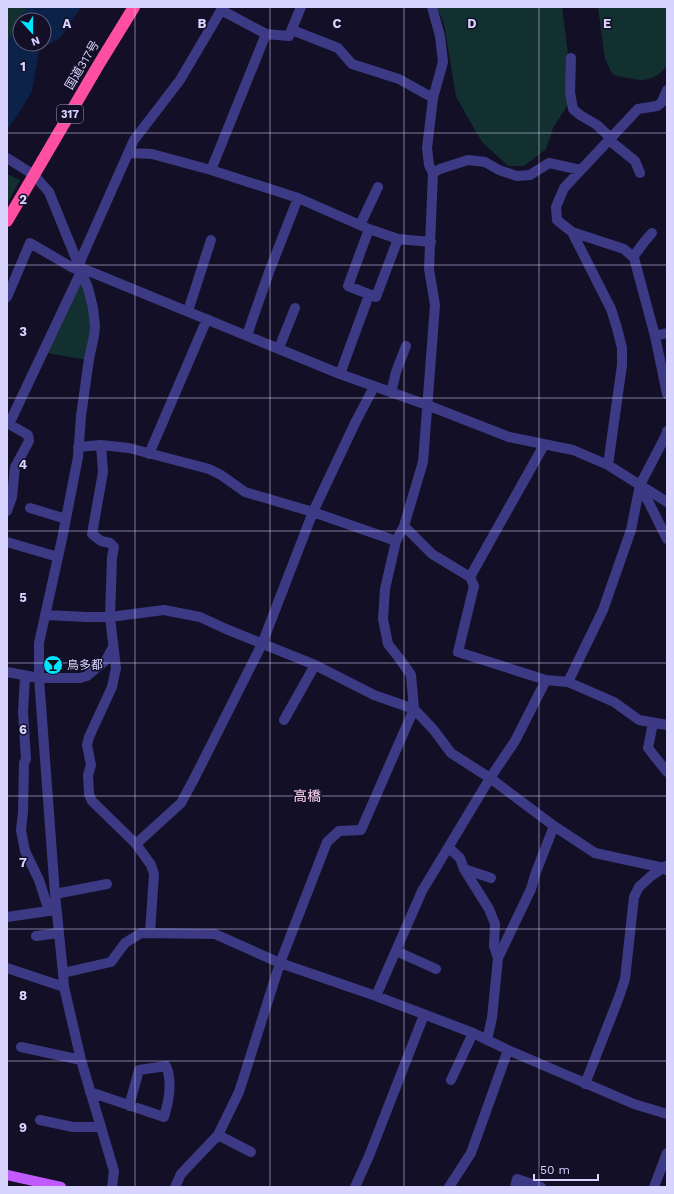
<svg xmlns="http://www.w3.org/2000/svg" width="674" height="1194" font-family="'Work Sans','Noto Sans JP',sans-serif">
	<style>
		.green { fill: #12302f }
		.water { fill: #0c2248; fill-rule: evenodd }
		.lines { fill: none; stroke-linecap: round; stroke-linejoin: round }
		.minor { stroke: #3d3a85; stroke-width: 10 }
		.major { stroke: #c25bff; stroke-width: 10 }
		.highway { stroke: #ff4fa3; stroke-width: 12 }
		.grid { fill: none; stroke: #d9d4ff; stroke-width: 1; stroke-opacity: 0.55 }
		.labels { text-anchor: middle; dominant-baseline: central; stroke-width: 3; stroke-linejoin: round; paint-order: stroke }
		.shield { fill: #130f26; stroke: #9e99be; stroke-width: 1 }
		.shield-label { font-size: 11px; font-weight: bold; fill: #d9d4ff }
		.street-label { font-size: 12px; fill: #d9d4ff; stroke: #130f26 }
		.poi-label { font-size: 12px; fill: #d9d4ff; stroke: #130f26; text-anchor: start }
		.quarter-label { font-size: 14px; fill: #ffd6f0; stroke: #130f26 }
		.grid-label { font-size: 13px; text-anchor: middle; font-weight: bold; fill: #d9d4ff; stroke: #130f26; stroke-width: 3; stroke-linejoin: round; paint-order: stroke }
	</style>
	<rect width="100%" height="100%" fill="#130f26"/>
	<path class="green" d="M 7,7 L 27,7 L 7,43 Z
		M 437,7 L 562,7 L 569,63 L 567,106 L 553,128 L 546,149 L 524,166 L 508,166 L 482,142 L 456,97 L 444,24 Z
		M 598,7 L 667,7 L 667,66 C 649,87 636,79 613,75 L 605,59 Z
		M 7,174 L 20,180 L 7,204 Z
		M 80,279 L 87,297 L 93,336 L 86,360 L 47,353 Z"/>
	<path class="water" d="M 27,7 L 81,7 L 61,37 L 39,51 L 32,91 L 17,116 L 7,130 L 7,43 ZM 20,20 L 44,20 L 44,44 L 20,44 Z"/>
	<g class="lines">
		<path class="minor" d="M 432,7 L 440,36 L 443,62 L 433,98 L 427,148 L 429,165 L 433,173
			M 221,10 L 266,34 L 289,36 L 301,7
			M 292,30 L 338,48 L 352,64 L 399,79 L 433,98
			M 571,58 L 570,92 L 573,109 L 580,115 L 597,125 L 611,138
			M 667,90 L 662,102 L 657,106 L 638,109 L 564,188 L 556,207 L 557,220 L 572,232 L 624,249 L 634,258 L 655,336 L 667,394
			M 609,140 L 635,161 L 640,173
			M 130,153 L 152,154 L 211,170 L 298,198 L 369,229 L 398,239 L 431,242
			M 7,158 L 34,175 L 49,192 L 88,288 L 93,308 L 95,326 L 94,336 L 89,359 L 81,416 L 78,457 L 62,539 L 39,643 L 39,678 L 55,894 L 63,973 L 64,987 L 81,1060 L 114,1171 L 112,1187
			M 211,170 L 266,34
			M 360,225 L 378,187
			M 369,229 L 348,286 L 376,297 L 398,239
			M 572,232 L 611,309 L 617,328 L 622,348 L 622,365 L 608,465
			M 633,257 L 645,241 L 652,233
			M 7,297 L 30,243 L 73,268 L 79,267 L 340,374 L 427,405 L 509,437 L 573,450 L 608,465 L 667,502
			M 188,311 L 211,240
			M 247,335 L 269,272 L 298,198
			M 655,336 L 667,333
			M 279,348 L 295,308
			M 340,374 L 369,295
			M 391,393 L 396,372 L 406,346
			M 78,447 L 101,445
			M 149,454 L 207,319
			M 641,487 L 667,539
			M 30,508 L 66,519
			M 7,511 L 12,497 L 15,467 L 29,441 L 28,435 L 9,424 L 79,276 L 79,267 L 82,257 L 134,140 L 180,80 L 223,7
			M 404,526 L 432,554 L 470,577 L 474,586 L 458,652 L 546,680
			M 7,542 L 58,557
			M 470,577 L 544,445
			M 45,615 L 87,617 L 110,617 L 164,610 L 200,617 L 226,629 L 315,665 L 374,695 L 414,709 L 433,729 L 451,753 L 490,778 L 554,826 L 595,853 L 664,868 L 667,870
			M 7,672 L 39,678 L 80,678 L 87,676 L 106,660 L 113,647
			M 25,676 L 23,712 L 26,759 L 24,763 L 23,812 L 21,830 L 25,851 L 39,880 L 49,911
			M 568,682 L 614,702 L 639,720 L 667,725
			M 284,720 L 315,665
			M 653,723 L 648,748 L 667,772
			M 136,844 L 181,803 L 194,779 L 262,644 L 313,512 L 356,421 L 374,387
			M 449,848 L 460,858 L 464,869 L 489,909 L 495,924 L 494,946 L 498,958
			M 464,869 L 491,878
			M 55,894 L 107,884
			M 7,917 L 55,910
			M 150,933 L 154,874 L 151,865 L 136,844 L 92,801 L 89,794 L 88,775 L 91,765 L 87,745 L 89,737 L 112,687 L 116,668 L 110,617 L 112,557 L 114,547 L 110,543 L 101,541 L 92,534 L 103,472 L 101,445 L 129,448 L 209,469 L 221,475 L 245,492 L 313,512 L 396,541
			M 36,936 L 59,933
			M 396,951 L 436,969
			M 7,968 L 64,987
			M 63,973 L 111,962 L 125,943 L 141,933 L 215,934 L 280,963 L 376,996 L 473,1033 L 508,1050 L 634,1104 L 667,1114
			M 376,996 L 422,891 L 490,778 L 515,741 L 546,680 L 568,682 L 603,610 L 631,530 L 640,485 L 666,435 L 667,431
			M 487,1040 L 492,1018 L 498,958 L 531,889 L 536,872 L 554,826
			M 21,1047 L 81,1060
			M 451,1080 L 473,1033
			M 585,1084 L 619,997 L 625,979 L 634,897 L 639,887 L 651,876 L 666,866
			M 90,1092 L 164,1117 C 169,1101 173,1082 166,1066 L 139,1070 L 129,1106
			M 40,1120 L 73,1127 L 101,1127
			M 218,1135 L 251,1152
			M 175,1187 L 181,1174 L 218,1135 L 239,1092 L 280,963 L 327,842 L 339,831 L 361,830 L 414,709 L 411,675 L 399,658 L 388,644 L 383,619 L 385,589 L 396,541 L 404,526 L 423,462 L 435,305 L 429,269 L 433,173 L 440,169 L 468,160 L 485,162 L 499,170 L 517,176 L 530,175 L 549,163 L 581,170
			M 355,1187 L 369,1156 L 424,1015
			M 449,1187 L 471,1153 L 508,1050
			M 515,1187 L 517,1179 L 541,1187
			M 654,1187 L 667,1153"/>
		<path class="major" d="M 7,1175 L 61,1187"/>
		<path class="highway" d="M 7,221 L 99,64 L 134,7"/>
	</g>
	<path class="grid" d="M 135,7 L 135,1187M 270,7 L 270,1187M 404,7 L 404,1187M 539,7 L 539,1187M 7,133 L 667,133M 7,265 L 667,265M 7,398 L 667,398M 7,531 L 667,531M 7,663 L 667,663M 7,796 L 667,796M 7,929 L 667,929M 7,1061 L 667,1061"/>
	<defs>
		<symbol id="bar-disc" viewBox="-11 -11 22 22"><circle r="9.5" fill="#00e5ff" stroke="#130f26"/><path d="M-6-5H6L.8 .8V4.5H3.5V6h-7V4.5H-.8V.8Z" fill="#111"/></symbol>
	</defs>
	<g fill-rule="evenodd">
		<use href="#bar-disc" x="42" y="654" width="22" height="22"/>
	</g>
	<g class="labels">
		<rect class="shield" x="57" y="105" width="26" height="18" rx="3"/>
		<g class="shield-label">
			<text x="70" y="114">317</text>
		</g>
		<g class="street-label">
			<text transform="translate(82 65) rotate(-59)">国道317号</text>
		</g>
		<g class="poi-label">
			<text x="67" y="665">鳥多都</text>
		</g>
		<g class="quarter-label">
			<text x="307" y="796">高橋</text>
		</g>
	</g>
	<g class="grid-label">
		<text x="67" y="28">A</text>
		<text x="202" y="28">B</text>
		<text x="337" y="28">C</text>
		<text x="472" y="28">D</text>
		<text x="607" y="28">E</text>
		<text x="23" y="71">1</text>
		<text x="23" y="204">2</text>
		<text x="23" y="336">3</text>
		<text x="23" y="469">4</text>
		<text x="23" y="602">5</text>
		<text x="23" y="734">6</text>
		<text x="23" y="867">7</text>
		<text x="23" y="1000">8</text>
		<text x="23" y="1132">9</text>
	</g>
	<rect width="674" height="1194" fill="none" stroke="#d9d4ff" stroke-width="16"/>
	<g transform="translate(32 32) rotate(159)"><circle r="19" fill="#130f26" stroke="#625e7d"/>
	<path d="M0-3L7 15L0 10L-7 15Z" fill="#00e5ff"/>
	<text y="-6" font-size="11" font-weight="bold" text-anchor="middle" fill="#d9d4ff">N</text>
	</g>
	<path d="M534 1174v6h64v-6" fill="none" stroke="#d9d4ff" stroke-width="2"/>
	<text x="540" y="1174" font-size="12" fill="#d9d4ff" stroke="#130f26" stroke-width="3" paint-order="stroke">50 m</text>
</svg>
